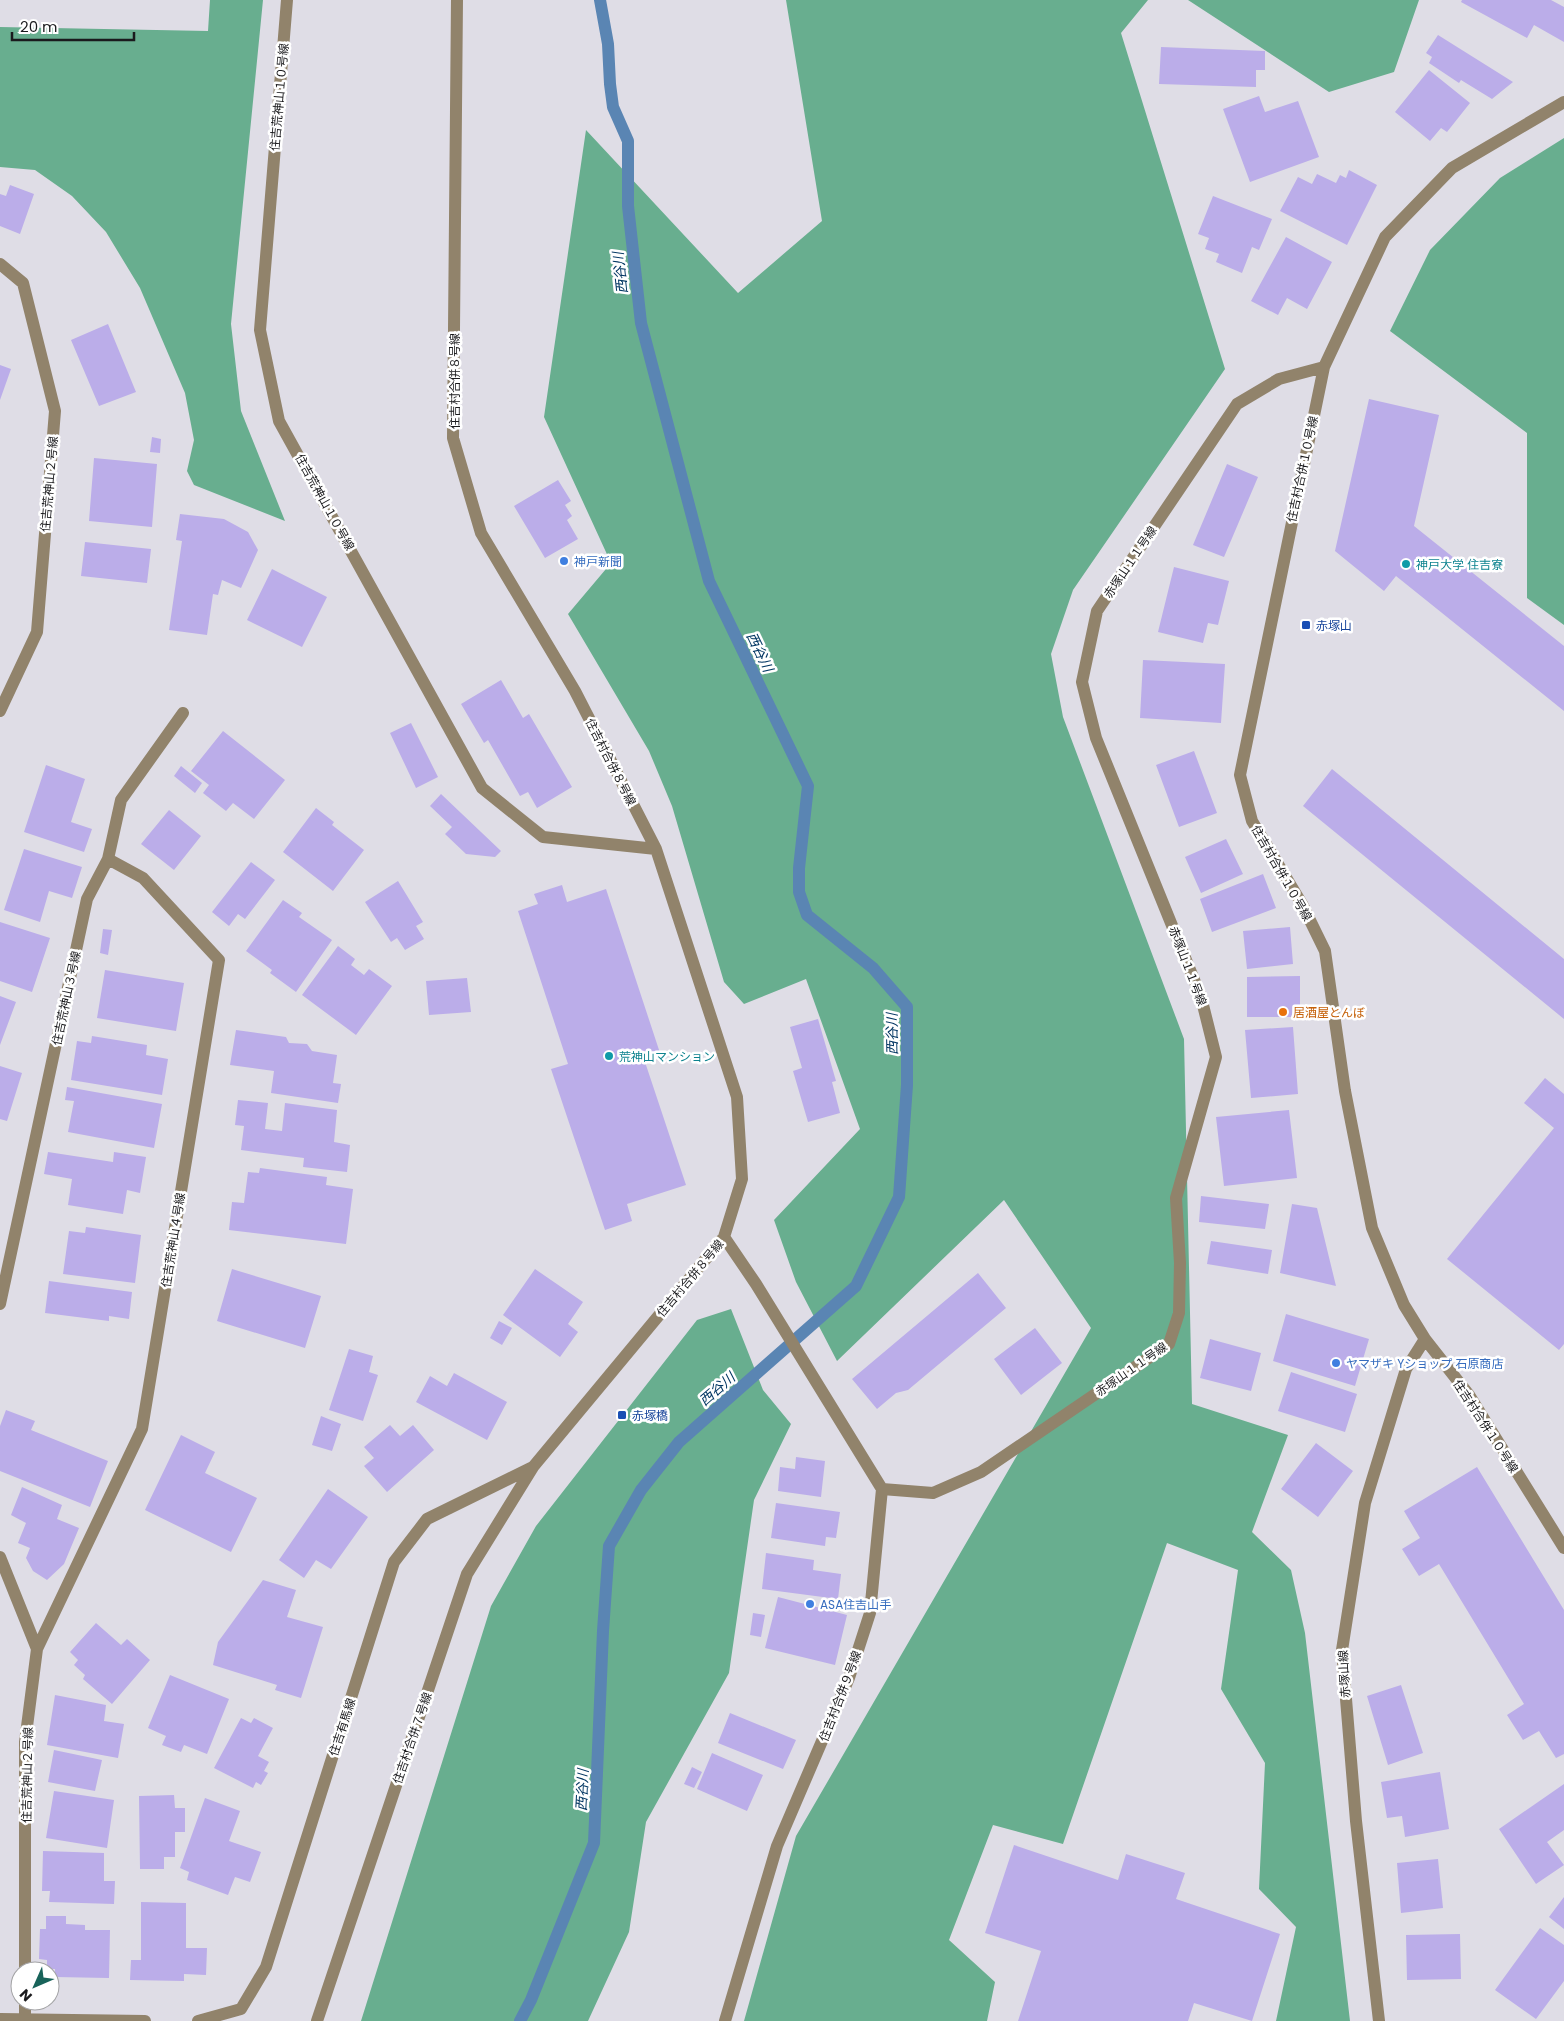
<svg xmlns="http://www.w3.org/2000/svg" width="1564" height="2021" font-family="Poppins,'Noto Sans JP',sans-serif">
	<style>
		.forest { fill: #68ae8f }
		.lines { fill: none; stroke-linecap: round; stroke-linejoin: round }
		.stream { stroke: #5a85b3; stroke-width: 12 }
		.building { fill: #bbade9 }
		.minor { stroke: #91836b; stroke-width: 12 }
		.shop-dot { fill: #3f7fe0; stroke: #fff; stroke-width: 2 }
		.culture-dot { fill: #0f9aa8; stroke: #fff; stroke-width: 2 }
		.transit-dot { fill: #1a4fb4; stroke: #fff; stroke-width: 2 }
		.food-dot { fill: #e8710a; stroke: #fff; stroke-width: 2 }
		.labels { text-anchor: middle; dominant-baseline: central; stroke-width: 5; stroke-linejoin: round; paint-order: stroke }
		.street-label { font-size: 12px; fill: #1a1a1d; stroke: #fff }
		.shop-label { font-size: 12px; fill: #366cbe; stroke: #fff; text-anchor: start }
		.culture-label { font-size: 12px; fill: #0d838f; stroke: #fff; text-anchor: start }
		.transit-label { font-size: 12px; fill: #164399; stroke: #fff; text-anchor: start }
		.food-label { font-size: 12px; fill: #c56008; stroke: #fff; text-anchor: start }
		.water-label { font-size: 14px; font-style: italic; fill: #033763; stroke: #fff }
	</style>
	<rect width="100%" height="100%" fill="#dfdde6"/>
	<path class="forest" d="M 210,0 L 263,0 L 231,324 L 241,411 L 285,521 L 194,485 L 187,471 L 194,440 L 185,393 L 140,288 L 106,232 L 72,196 L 35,170 L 0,167 L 0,27 L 208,31 Z
		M 786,0 L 1148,0 L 1121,33 L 1225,369 L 1073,590 L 1051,654 L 1063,717 L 1184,1039 L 1192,1404 L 1288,1435 L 1252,1532 L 1291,1570 L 1305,1633 L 1350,2021 L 1276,2021 L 1296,1927 L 1259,1889 L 1265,1763 L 1221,1689 L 1238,1570 L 1167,1543 L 1063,1844 L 993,1825 L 949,1940 L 995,1982 L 987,2021 L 744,2021 L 796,1836 L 1091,1328 L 1004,1200 L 837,1361 L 796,1282 L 774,1220 L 860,1129 L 806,979 L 744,1004 L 724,982 L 672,806 L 649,751 L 568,614 L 611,563 L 544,417 L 586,130 L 738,293 L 822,221 Z
		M 1188,0 L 1419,0 L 1394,72 L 1329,92 Z
		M 1564,138 L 1564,625 L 1527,598 L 1527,433 L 1390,331 L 1430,250 L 1500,178 Z
		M 731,1309 L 763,1390 L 791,1424 L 754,1500 L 729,1673 L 646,1822 L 629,1932 L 588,2021 L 361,2021 L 491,1606 L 536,1526 L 697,1320 Z"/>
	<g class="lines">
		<path class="stream" d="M 520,2021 L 531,2000 L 594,1843 L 603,1631 L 609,1546 L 641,1490 L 679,1442 L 856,1286 L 899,1197 L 907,1085 L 907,1007 L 873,968 L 807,915 L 799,892 L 799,868 L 808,786 L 709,581 L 641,323 L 628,206 L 628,141 L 613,107 L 610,84 L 608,44 L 600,0"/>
	</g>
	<path class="building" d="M 1462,0 L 1551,0 L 1564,7 L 1564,42 L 1534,25 L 1527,38 L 1461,2 Z
		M 1438,35 L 1513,82 L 1492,99 L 1461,80 L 1459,83 L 1429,63 L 1432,57 L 1426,53 Z
		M 1161,47 L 1265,51 L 1265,70 L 1256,70 L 1256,87 L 1159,84 Z
		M 1429,70 L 1470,103 L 1447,132 L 1441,128 L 1430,141 L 1395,112 Z
		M 1259,96 L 1265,112 L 1298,101 L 1319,157 L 1250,182 L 1223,109 Z
		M 1349,170 L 1377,185 L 1347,245 L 1280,211 L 1298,177 L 1312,184 L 1317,174 L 1336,183 L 1340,175 L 1346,178 Z
		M 10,185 L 34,194 L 20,234 L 0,226 L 0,194 L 6,196 Z
		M 1213,196 L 1272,219 L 1259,250 L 1252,247 L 1242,273 L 1216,262 L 1219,254 L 1205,249 L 1209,238 L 1198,234 Z
		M 1286,237 L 1332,262 L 1307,309 L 1287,298 L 1278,315 L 1251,301 Z
		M 108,324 L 136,392 L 99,406 L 71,340 Z
		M 0,365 L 11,369 L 0,400 Z
		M 1369,399 L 1439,415 L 1414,526 L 1564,646 L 1564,711 L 1396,576 L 1384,591 L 1335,551 Z
		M 152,437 L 161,439 L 160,453 L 150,452 Z
		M 94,458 L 157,464 L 152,527 L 89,521 Z
		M 1227,464 L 1258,477 L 1224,557 L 1193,545 Z
		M 558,480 L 571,501 L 565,505 L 572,516 L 567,520 L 578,539 L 545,558 L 514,506 Z
		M 180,514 L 224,519 L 248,532 L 258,550 L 241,588 L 222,580 L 218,595 L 213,594 L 207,635 L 169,630 L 182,541 L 176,540 Z
		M 85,542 L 151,549 L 147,583 L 81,576 Z
		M 1174,567 L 1229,581 L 1218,625 L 1208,623 L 1203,643 L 1158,632 Z
		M 272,569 L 327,597 L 302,647 L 247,620 Z
		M 1143,660 L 1225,664 L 1221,723 L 1140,718 Z
		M 501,680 L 523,718 L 529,714 L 572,787 L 537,808 L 528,792 L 520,796 L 488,740 L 484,743 L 461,704 Z
		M 411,723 L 438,777 L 416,788 L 390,733 Z
		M 223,731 L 285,780 L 254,819 L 233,803 L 226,811 L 203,793 L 209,785 L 191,771 Z
		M 1194,751 L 1217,813 L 1179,827 L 1156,765 Z
		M 46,765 L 85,779 L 71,822 L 92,829 L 84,852 L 24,832 Z
		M 181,766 L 202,783 L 195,793 L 174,776 Z
		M 1332,769 L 1564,959 L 1564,1019 L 1303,806 Z
		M 441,794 L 501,851 L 495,857 L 466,854 L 445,834 L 452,827 L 430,806 Z
		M 316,808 L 334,822 L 332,825 L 364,850 L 333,891 L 283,852 Z
		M 169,810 L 201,836 L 174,870 L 141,844 Z
		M 1226,839 L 1243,874 L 1201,893 L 1185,857 Z
		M 24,849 L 82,867 L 72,898 L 49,891 L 40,922 L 4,910 Z
		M 251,862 L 275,880 L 245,919 L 238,914 L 229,926 L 212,912 Z
		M 1263,874 L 1276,908 L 1212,932 L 1200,899 Z
		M 398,881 L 423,922 L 416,926 L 424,939 L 405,950 L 397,938 L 391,942 L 365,902 Z
		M 562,885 L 567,902 L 606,889 L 660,1053 L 644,1059 L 686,1185 L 627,1204 L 632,1221 L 605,1230 L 551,1069 L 568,1064 L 518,911 L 538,904 L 534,894 Z
		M 283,900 L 302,913 L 299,917 L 332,940 L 296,992 L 270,973 L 272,970 L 246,951 Z
		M 0,922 L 50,938 L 32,992 L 0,981 Z
		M 1290,927 L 1293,964 L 1247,969 L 1243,931 Z
		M 103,929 L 112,930 L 108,955 L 100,953 Z
		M 338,946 L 355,959 L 351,965 L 364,975 L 369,969 L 392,986 L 356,1035 L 302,995 Z
		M 105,970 L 184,983 L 176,1031 L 97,1018 Z
		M 1300,976 L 1300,1017 L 1247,1017 L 1247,977 Z
		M 467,978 L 471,1012 L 429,1015 L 426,981 Z
		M 0,996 L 16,1002 L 0,1045 Z
		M 818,1019 L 836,1081 L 832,1082 L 840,1113 L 808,1122 L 793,1071 L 802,1068 L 790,1027 Z
		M 1293,1027 L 1298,1094 L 1251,1098 L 1245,1030 Z
		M 236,1030 L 286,1037 L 289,1043 L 307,1044 L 312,1051 L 337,1055 L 333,1083 L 341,1084 L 338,1103 L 271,1093 L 274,1071 L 230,1065 Z
		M 92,1036 L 147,1045 L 146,1055 L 168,1059 L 162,1095 L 71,1080 L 77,1041 L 91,1043 Z
		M 0,1066 L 22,1073 L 7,1121 L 0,1119 Z
		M 1545,1078 L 1564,1094 L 1564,1344 L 1559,1350 L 1447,1259 L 1554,1128 L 1524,1103 Z
		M 67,1087 L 162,1104 L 154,1148 L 68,1132 L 74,1101 L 65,1100 Z
		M 238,1100 L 268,1103 L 265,1129 L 282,1131 L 285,1103 L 337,1110 L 334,1142 L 350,1145 L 347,1172 L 303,1167 L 304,1158 L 241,1150 L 244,1126 L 235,1125 Z
		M 1289,1110 L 1297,1178 L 1224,1186 L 1216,1117 Z
		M 48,1152 L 113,1162 L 114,1152 L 146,1157 L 140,1193 L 127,1190 L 123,1214 L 68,1205 L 72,1179 L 44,1174 Z
		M 260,1168 L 327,1177 L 326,1185 L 353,1189 L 346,1244 L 229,1230 L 232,1202 L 244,1203 L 248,1172 L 259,1173 Z
		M 1201,1196 L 1269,1204 L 1265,1229 L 1199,1222 Z
		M 1292,1204 L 1317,1208 L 1336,1286 L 1280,1273 Z
		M 86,1227 L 141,1235 L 135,1283 L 63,1274 L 69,1231 L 85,1233 Z
		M 1211,1241 L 1272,1250 L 1268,1274 L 1207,1264 Z
		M 232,1269 L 321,1296 L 305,1348 L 217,1321 Z
		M 535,1269 L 583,1302 L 568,1324 L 578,1332 L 560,1357 L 503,1315 Z
		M 978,1273 L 1006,1308 L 908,1390 L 896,1393 L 877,1409 L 852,1379 Z
		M 49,1281 L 132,1292 L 129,1319 L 109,1316 L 109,1321 L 45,1313 Z
		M 1286,1314 L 1369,1339 L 1355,1386 L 1273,1361 Z
		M 499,1321 L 512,1328 L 502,1345 L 490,1338 Z
		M 1035,1328 L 1062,1363 L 1021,1395 L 994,1359 Z
		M 1210,1339 L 1261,1353 L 1251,1391 L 1200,1378 Z
		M 349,1349 L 373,1356 L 369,1372 L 378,1375 L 363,1421 L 329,1410 Z
		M 1291,1372 L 1357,1394 L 1345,1432 L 1278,1411 Z
		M 454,1373 L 507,1402 L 487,1440 L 416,1402 L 430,1376 L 447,1386 Z
		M 6,1410 L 35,1421 L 31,1430 L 108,1461 L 90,1507 L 0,1471 L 0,1426 Z
		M 321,1416 L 341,1424 L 332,1451 L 312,1445 Z
		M 390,1425 L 400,1436 L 413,1425 L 434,1450 L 387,1492 L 364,1466 L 374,1458 L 364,1447 Z
		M 181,1435 L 215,1452 L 205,1473 L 257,1498 L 231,1552 L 145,1510 Z
		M 1316,1443 L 1353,1471 L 1318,1517 L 1281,1489 Z
		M 796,1457 L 825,1461 L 821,1497 L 778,1491 L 780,1467 L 795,1469 Z
		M 1477,1467 L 1564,1610 L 1564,1754 L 1556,1758 L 1539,1731 L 1523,1740 L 1507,1715 L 1524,1704 L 1439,1564 L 1419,1576 L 1402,1549 L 1420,1538 L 1404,1511 Z
		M 22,1487 L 62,1505 L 57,1519 L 79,1528 L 64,1564 L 47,1580 L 33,1571 L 26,1558 L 30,1548 L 18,1543 L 26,1523 L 11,1515 Z
		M 328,1489 L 368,1517 L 331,1569 L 316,1560 L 304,1578 L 279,1560 Z
		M 776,1503 L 840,1512 L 836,1538 L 826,1537 L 825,1546 L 771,1538 Z
		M 766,1553 L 814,1560 L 813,1570 L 841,1574 L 838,1599 L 762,1589 Z
		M 263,1580 L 296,1590 L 287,1617 L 323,1627 L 301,1698 L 275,1690 L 277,1685 L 213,1665 L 218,1642 Z
		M 778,1597 L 847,1615 L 835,1665 L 765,1648 Z
		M 753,1613 L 765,1615 L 761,1637 L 750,1635 Z
		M 96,1623 L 121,1645 L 127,1639 L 150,1660 L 112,1704 L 83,1679 L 85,1675 L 74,1665 L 78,1660 L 70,1652 Z
		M 170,1675 L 229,1699 L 207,1754 L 184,1745 L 181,1752 L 162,1745 L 166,1736 L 148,1728 Z
		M 1401,1685 L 1423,1753 L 1388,1765 L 1367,1696 Z
		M 55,1695 L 106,1705 L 104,1721 L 124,1724 L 118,1758 L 47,1745 Z
		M 730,1713 L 796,1740 L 783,1769 L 718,1743 Z
		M 241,1718 L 251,1723 L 254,1718 L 273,1728 L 258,1756 L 269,1762 L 264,1771 L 268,1773 L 261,1785 L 256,1782 L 253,1788 L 214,1768 Z
		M 54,1750 L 102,1760 L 95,1791 L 48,1782 Z
		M 712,1753 L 763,1775 L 747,1811 L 697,1789 Z
		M 692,1767 L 702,1772 L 694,1788 L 684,1784 Z
		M 1440,1772 L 1449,1829 L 1405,1837 L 1402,1816 L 1387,1818 L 1381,1782 Z
		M 1564,1784 L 1564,1830 L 1547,1842 L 1564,1865 L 1536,1884 L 1499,1829 Z
		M 54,1791 L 114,1800 L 107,1848 L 46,1838 Z
		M 174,1795 L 175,1808 L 185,1808 L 185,1832 L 175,1832 L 175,1857 L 164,1857 L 164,1869 L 140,1869 L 139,1796 Z
		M 205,1798 L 240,1811 L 229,1841 L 261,1852 L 250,1882 L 235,1877 L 228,1895 L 187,1880 L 189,1872 L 180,1868 Z
		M 1014,1845 L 1118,1880 L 1126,1854 L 1185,1873 L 1176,1899 L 1280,1934 L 1252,2021 L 1194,2003 L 1188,2021 L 1018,2021 L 1041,1951 L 985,1933 Z
		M 43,1851 L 104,1853 L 104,1881 L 115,1881 L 114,1904 L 49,1902 L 50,1891 L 42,1891 Z
		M 1438,1859 L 1443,1908 L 1401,1913 L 1397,1863 Z
		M 1564,1897 L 1564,1929 L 1549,1917 Z
		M 141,1902 L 186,1903 L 186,1948 L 207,1948 L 206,1975 L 184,1974 L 184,1981 L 130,1980 L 131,1960 L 141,1960 Z
		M 46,1916 L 66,1916 L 66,1924 L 85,1925 L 85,1930 L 110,1930 L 109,1978 L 55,1977 L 55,1969 L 47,1969 L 47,1960 L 39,1959 L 40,1929 L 46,1929 Z
		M 1540,1928 L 1564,1945 L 1564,1981 L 1536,2019 L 1495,1990 Z
		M 1460,1934 L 1461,1979 L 1407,1980 L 1406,1935 Z"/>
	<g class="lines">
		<path class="minor" d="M 287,0 L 260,330 L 279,421 L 482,788 L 543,837 L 656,849
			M 1564,102 L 1452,168 L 1385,237 L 1324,367 L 1240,775 L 1252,821 L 1302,904 L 1325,951 L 1345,1091 L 1372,1228 L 1404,1305 L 1425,1339 L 1469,1395 L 1564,1548
			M 0,264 L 23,283 L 55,411 L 37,632 L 0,711
			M 724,1237 L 756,1284 L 882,1489 L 870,1613 L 849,1678 L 777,1846 L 725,2021
			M 0,1304 L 87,899 L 108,859 L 121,800 L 183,713
			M 882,1489 L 933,1493 L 981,1472 L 1169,1344 L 1179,1313 L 1180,1263 L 1176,1198 L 1216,1057 L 1201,997 L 1096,738 L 1082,682 L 1097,611 L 1237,404 L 1279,379 L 1324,367
			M 0,1557 L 37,1649 L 25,1742 L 25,1971
			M 37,1649 L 142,1429 L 219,960 L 143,878 L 108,859
			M 0,2019 L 145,2021
			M 25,2019 L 25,2001
			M 198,2021 L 241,2009 L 266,1967 L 394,1562 L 427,1519 L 533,1467
			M 317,2021 L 467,1574 L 533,1467 L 724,1237 L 742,1179 L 737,1097 L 656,849 L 575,691 L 481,533 L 453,438 L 457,0
			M 1379,2021 L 1356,1821 L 1342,1650 L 1365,1503 L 1406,1369 L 1425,1339"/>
	</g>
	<g class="shop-dot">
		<circle cx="564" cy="561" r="5"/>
		<circle cx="1336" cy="1363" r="5"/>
		<circle cx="810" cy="1604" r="5"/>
	</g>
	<g class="culture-dot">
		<circle cx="1406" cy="564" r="5"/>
		<circle cx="609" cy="1056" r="5"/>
	</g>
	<g class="transit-dot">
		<rect x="1301" y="620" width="10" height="10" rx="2.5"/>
		<rect x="617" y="1410" width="10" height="10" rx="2.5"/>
	</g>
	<circle class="food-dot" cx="1283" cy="1012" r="5"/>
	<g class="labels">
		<g class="street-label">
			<text transform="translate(279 97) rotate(-85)">住吉荒神山１０号線</text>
			<text transform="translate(454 381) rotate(-90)">住吉村合併８号線</text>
			<text transform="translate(1302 469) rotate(-78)">住吉村合併１０号線</text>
			<text transform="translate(49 484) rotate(-85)">住吉荒神山２号線</text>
			<text transform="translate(325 502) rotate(61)">住吉荒神山１０号線</text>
			<text transform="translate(1130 562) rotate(-56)">赤塚山１１号線</text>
			<text transform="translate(611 762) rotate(63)">住吉村合併８号線</text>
			<text transform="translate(1282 873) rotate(60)">住吉村合併１０号線</text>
			<text transform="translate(1188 966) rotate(69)">赤塚山１１号線</text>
			<text transform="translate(66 998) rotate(-78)">住吉荒神山３号線</text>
			<text transform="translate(173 1240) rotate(-81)">住吉荒神山４号線</text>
			<text transform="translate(690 1278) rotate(-50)">住吉村合併８号線</text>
			<text transform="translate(1131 1369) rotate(-35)">赤塚山１１号線</text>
			<text transform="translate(1486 1426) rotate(57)">住吉村合併１０号線</text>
			<text transform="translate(1344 1674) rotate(-93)">赤塚山線</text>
			<text transform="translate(840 1696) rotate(-69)">住吉村合併９号線</text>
			<text transform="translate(342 1727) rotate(-72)">住吉有馬線</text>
			<text transform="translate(412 1738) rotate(-71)">住吉村合併７号線</text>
			<text transform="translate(27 1775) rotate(-89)">住吉荒神山２号線</text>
		</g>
		<g class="shop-label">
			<text x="574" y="561">神戸新聞</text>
			<text x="1346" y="1363">ヤマザキ Yショップ 石原商店</text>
			<text x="820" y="1604">ASA住吉山手</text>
		</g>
		<g class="culture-label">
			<text x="1416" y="564">神戸大学 住吉寮</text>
			<text x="619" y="1056">荒神山マンション</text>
		</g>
		<g class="transit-label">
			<text x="1316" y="625">赤塚山</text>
			<text x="632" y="1415">赤塚橋</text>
		</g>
		<g class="food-label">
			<text x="1293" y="1012">居酒屋とんぼ</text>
		</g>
		<g class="water-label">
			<text transform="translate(620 273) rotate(-96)">西谷川</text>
			<text transform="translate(760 652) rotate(64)">西谷川</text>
			<text transform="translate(892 1034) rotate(-91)">西谷川</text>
			<text transform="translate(717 1389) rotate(-41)">西谷川</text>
			<text transform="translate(582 1790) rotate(-87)">西谷川</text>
		</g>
	</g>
	<g transform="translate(35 1986) rotate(225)"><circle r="24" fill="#ffffff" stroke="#a3a3a5"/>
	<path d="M0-4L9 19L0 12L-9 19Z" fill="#18635a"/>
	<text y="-8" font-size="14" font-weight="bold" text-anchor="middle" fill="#1a1a1d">N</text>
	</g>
	<path d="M12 32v8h122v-8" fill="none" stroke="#1a1a1d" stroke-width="2.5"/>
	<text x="20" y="32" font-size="15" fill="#1a1a1d" stroke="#ffffff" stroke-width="4" paint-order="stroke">20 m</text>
</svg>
